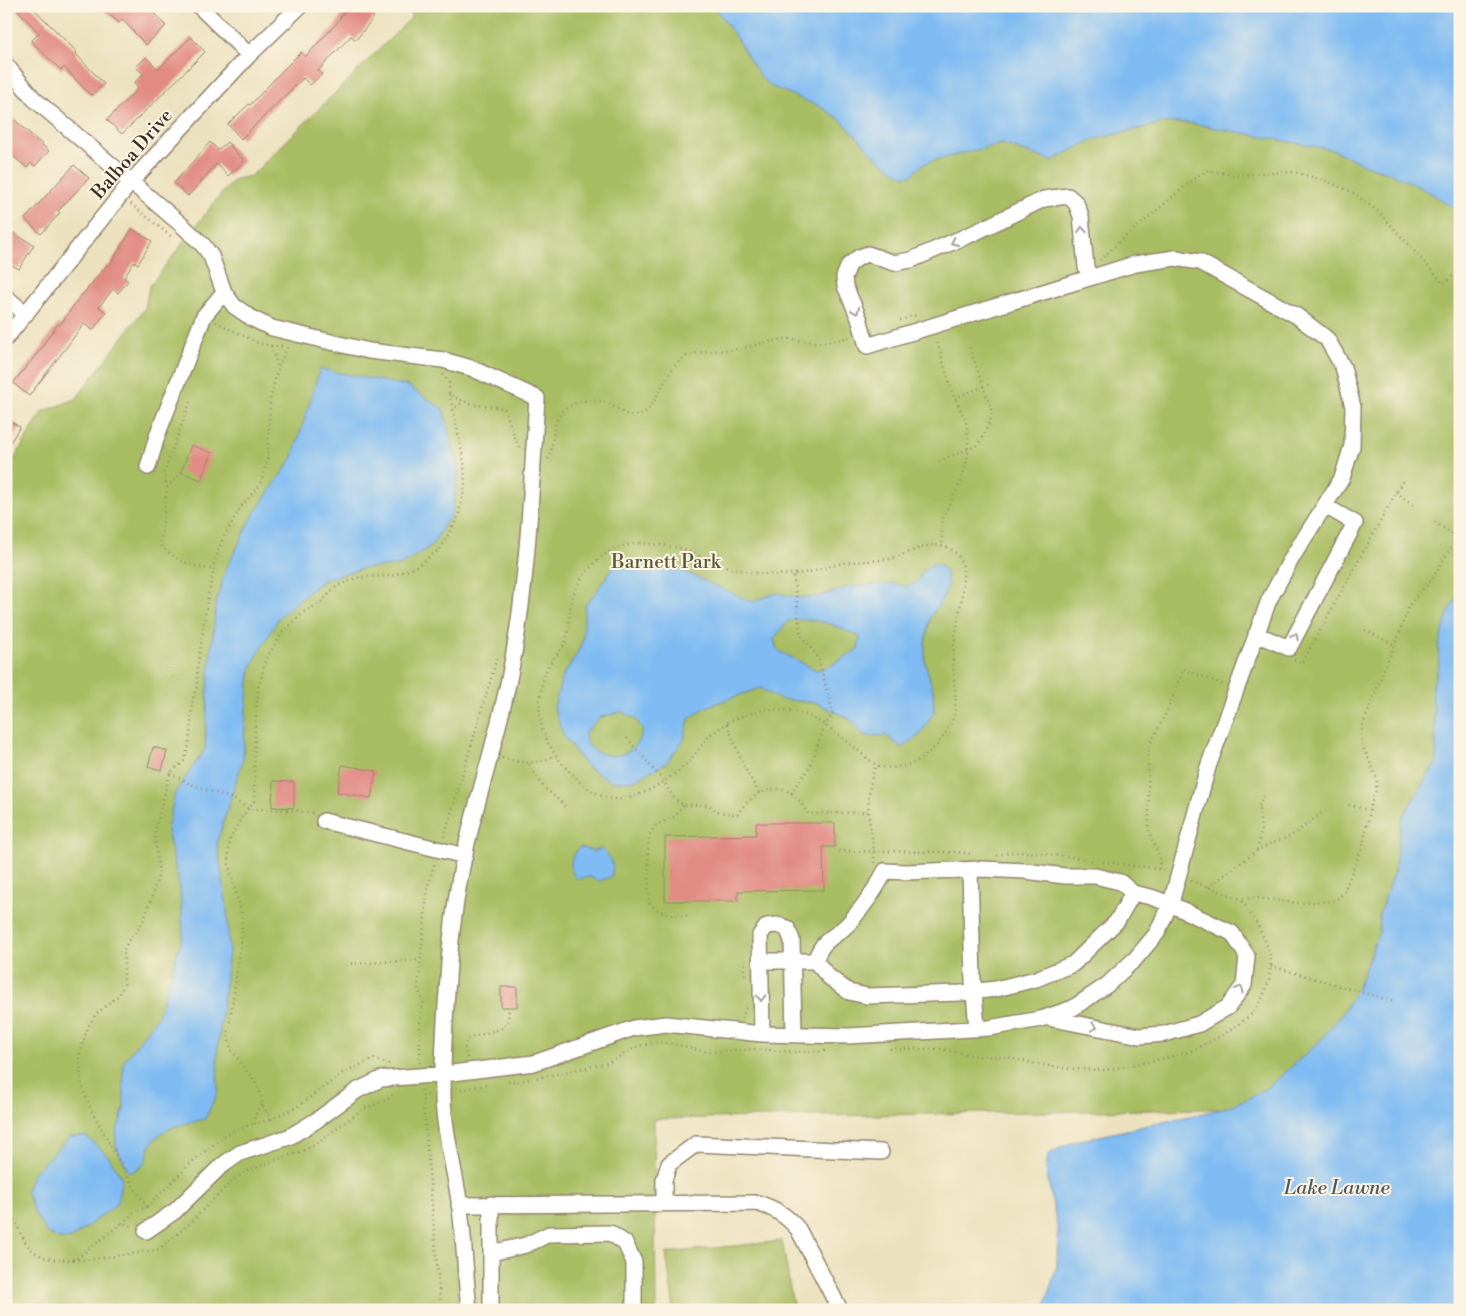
<svg xmlns="http://www.w3.org/2000/svg" width="1466" height="1316" font-family="'Libre Bodoni',serif">
	<style>
		.green { fill: #a8bd62; stroke: #727440 }
		.water { fill: #7fbbf2; stroke: #5d7288; fill-rule: evenodd }
		.building { fill: #e18b84 }
		.lines { fill: none; stroke-linecap: round; stroke-linejoin: round }
		.minor-casing { stroke: #94866e; stroke-width: 18 }
		.path { stroke: #94866e; stroke-width: 2.5; stroke-dasharray: 1 4; stroke-linecap: butt }
		.minor { stroke: #fff; stroke-width: 15 }
		.oneway { stroke: #a79f9a }
		.labels { text-anchor: middle; dominant-baseline: central; stroke-width: 4; stroke-linejoin: round; paint-order: stroke }
		.street-label { font-size: 19px; fill: #3b2a1e; stroke: #fcf5e5 }
		.park-label { font-size: 19px; fill: #5c5632; stroke: #fcf5e5 }
		.water-label { font-size: 20px; font-style: italic; fill: #4f565e; stroke: #fcf5e5 }
	</style>
	<rect width="100%" height="100%" fill="#fcf5e5"/>
	<filter id="ink" filterUnits="userSpaceOnUse"><feTurbulence type="fractalNoise" baseFrequency=".02" numOctaves="2"/><feDisplacementMap in="SourceGraphic" scale="10" xChannelSelector="R" yChannelSelector="G"/><feConvolveMatrix kernelMatrix="1 2 1 2 8 2 1 2 1" color-interpolation-filters="sRGB"/></filter>
	<filter id="wash" filterUnits="userSpaceOnUse"><feTurbulence type="fractalNoise" baseFrequency=".0096" numOctaves="4" result="noise"/><feDisplacementMap in="SourceGraphic" scale="20" xChannelSelector="R" yChannelSelector="G"/><feGaussianBlur stdDeviation="1.12" result="paint"/><feColorMatrix in="noise" values="0 0 0 0 0 0 0 0 0 0 0 0 0 0 0 0 0 1.4 0 .05"/><feComposite in="paint" operator="in"/></filter>
	<g filter="url(#wash)">
		<rect width="100%" height="100%" fill="#ece1be"/>
		<path class="green" d="M 412,6 L 1460,6 L 1460,1106 L 1373,1106 L 654,1119 L 656,1310 L 19,1310 L 6,1301 L 6,473 L 42,412 L 76,399 L 145,308 L 149,287 L 217,199 L 235,179 L 251,176 L 411,18 Z
			M 782,1241 L 794,1310 L 674,1310 L 666,1253 Z"/>
		<path class="water" d="M 714,6 L 1460,6 L 1460,213 L 1431,193 L 1393,174 L 1368,166 L 1333,150 L 1190,123 L 1163,123 L 1092,140 L 1052,161 L 1002,144 L 931,161 L 922,165 L 912,175 L 905,176 L 896,172 L 874,155 L 841,120 L 821,107 L 770,86 L 760,76 L 733,33 Z
			M 320,369 L 408,386 L 443,409 L 459,470 L 452,513 L 432,545 L 400,566 L 364,568 L 323,580 L 279,617 L 251,667 L 246,711 L 243,759 L 217,842 L 227,907 L 229,951 L 217,1055 L 218,1092 L 205,1119 C 185,1124 168,1125 154,1140 C 143,1151 153,1167 129,1172 L 116,1147 L 116,1134 L 124,1108 L 123,1063 L 158,1016 L 183,935 L 180,888 L 167,830 L 175,793 L 205,749 L 208,687 L 216,602 L 226,569 L 255,512 L 292,459 Z
			M 632,560 L 676,568 L 752,602 L 776,593 L 802,598 L 821,596 L 853,586 L 893,584 L 908,586 L 916,583 L 923,571 L 935,563 L 945,570 L 948,584 L 943,598 L 930,618 L 925,644 L 925,662 L 933,690 L 934,712 L 920,735 L 902,748 L 887,736 L 865,736 L 850,719 L 817,703 L 779,699 L 760,688 L 706,707 L 689,719 L 684,740 L 666,763 L 635,780 L 612,782 L 587,767 L 564,737 L 554,708 L 562,677 L 577,654 L 583,639 L 585,605 L 596,592 L 615,564 ZM 805,619 L 831,624 L 860,637 L 858,649 L 828,667 L 816,670 L 777,650 L 774,639 L 788,621 ZM 622,712 L 636,719 L 643,730 C 636,752 621,760 599,753 C 594,752 590,746 586,743 L 585,733 L 600,717 Z
			M 1460,593 L 1460,1310 L 1044,1310 L 1057,1265 L 1058,1231 L 1046,1170 L 1048,1155 L 1063,1146 L 1077,1141 L 1221,1109 L 1247,1099 L 1271,1085 L 1320,1041 L 1342,1014 L 1358,987 L 1379,932 L 1379,915 L 1394,871 L 1402,818 L 1437,761 L 1432,687 L 1439,665 L 1438,647 L 1449,611 Z
			M 580,847 L 593,851 L 602,849 C 611,860 615,862 611,877 L 599,881 L 589,877 L 577,879 C 567,870 570,855 580,847 Z
			M 86,1136 L 109,1157 L 122,1178 L 117,1204 L 71,1239 L 58,1239 L 47,1233 L 36,1216 L 26,1191 L 33,1173 L 70,1137 Z"/>
		<g id="blocks">
			<path class="building" d="M 14,6 L 31,6 L 77,52 L 76,54 L 104,84 L 91,96 L 64,67 L 61,70 L 31,41 L 39,33 Z
				M 99,6 L 147,6 L 166,26 L 146,45 L 122,19 L 119,23 Z
				M 348,6 L 361,6 L 374,17 L 356,40 L 351,36 L 318,71 L 322,74 L 310,85 L 303,78 L 241,139 L 228,124 L 249,104 L 250,105 L 282,71 L 301,52 L 305,57 L 336,24 Z
				M 191,37 L 205,52 L 122,134 L 107,120 L 138,88 L 134,83 L 143,74 L 136,67 L 146,57 L 158,69 Z
				M 6,112 L 49,151 L 35,166 L 31,163 L 27,168 L 6,150 Z
				M 210,142 L 218,150 L 227,142 L 244,161 L 228,176 L 217,164 L 188,196 L 174,183 Z
				M 74,165 L 89,178 L 58,211 L 60,213 L 41,234 L 25,219 Z
				M 6,229 L 34,245 L 19,269 L 6,262 Z
				M 132,229 L 152,241 L 138,264 L 134,262 L 124,278 L 128,281 L 118,293 L 113,289 L 99,307 L 106,312 L 93,330 L 84,324 L 29,396 L 13,383 L 44,345 L 43,344 L 58,324 L 60,325 L 81,295 L 82,295 L 107,265 L 109,266 Z
				M 6,419 L 20,427 L 6,449 Z
				M 191,445 L 212,453 L 201,480 L 181,472 Z
				M 153,747 L 167,751 L 162,770 L 148,767 Z
				M 342,765 L 376,771 L 371,798 L 337,792 Z
				M 273,781 L 294,782 L 294,808 L 272,807 Z
				M 756,823 L 835,823 L 835,847 L 823,847 L 824,890 L 738,891 L 738,901 L 665,901 L 665,837 L 756,835 Z
				M 501,987 L 517,987 L 517,1007 L 501,1007 Z"/>
		</g>
	</g>
	<g filter="url(#ink)">
		<use href="#blocks" fill-opacity="0" stroke="#94866e" stroke-width="1"/>
		<g class="lines">
			<defs>
				<path id="minor" d="M 199,6 L 249,55
					M 6,65 L 34,99 L 184,227 L 203,245 L 211,256 L 224,292 L 234,306 L 253,319 L 272,328 L 369,351 L 443,360 L 471,368 L 537,398 C 531,490 528,584 510,674 C 500,725 485,773 472,823 C 459,873 451,926 448,978 C 445,1017 442,1059 443,1098 C 444,1131 453,1163 458,1194 C 464,1232 465,1272 469,1310
					M 6,297 L 26,314
					M 6,338 L 131,182 L 249,55 L 300,6
					M 148,467 L 158,433 L 204,316 L 224,292
					M 1256,634 L 1289,648 L 1355,523 L 1325,506
					M 324,821 L 465,856
					M 970,870 L 973,981 L 977,1028
					M 760,961 L 815,961
					M 815,961 L 829,977 L 849,992 L 867,996 L 961,993 L 996,989 L 1036,979 L 1073,964 L 1117,921 L 1133,893 L 1151,897 L 1170,904 L 1232,933 L 1247,956 L 1244,985 L 1228,1007 L 1199,1024 L 1164,1034 L 1140,1036 L 1048,1018
					M 815,961 C 823,937 834,939 849,923 C 863,907 876,890 885,871 L 906,872 L 982,869 L 1025,871 L 1065,876 L 1095,876 L 1120,882 L 1133,893
					M 762,1034 L 760,935 L 767,926 L 777,925 L 787,928 L 792,940 L 794,1035
					M 664,1203 L 664,1180 L 669,1164 L 696,1144 L 881,1152
					M 491,1204 L 491,1310
					M 459,1205 L 757,1203 C 774,1208 786,1215 798,1229 L 840,1310
					M 146,1231 L 175,1211 L 220,1167 L 240,1153 L 289,1137 L 317,1120 L 358,1090 L 381,1079 L 444,1074 L 534,1063 L 634,1028 L 666,1024 L 762,1034 L 848,1036 L 989,1028 L 1041,1019 L 1073,1008 L 1107,985 L 1136,958 L 1157,933 L 1172,899 L 1208,767 L 1269,600 L 1293,556 L 1342,478 L 1352,446 L 1353,407 L 1343,367 L 1327,339 L 1297,316 L 1200,262 L 1175,258 L 1135,264 L 867,346 L 859,318 L 845,286 L 844,277 L 849,265 L 859,257 L 868,254 L 894,263 L 911,260 L 976,232 L 1044,199 L 1068,196 L 1076,203 L 1081,216 L 1086,267 L 1090,277
					M 491,1253 L 526,1245 L 549,1234 L 610,1233 L 625,1243 L 634,1262 L 634,1310"/>
			</defs>
			<use href="#minor" class="minor-casing"/>
			<path class="path" d="M 131,204 L 173,238
				M 1100,260 L 1120,241 L 1199,175 L 1209,170 L 1232,175 L 1243,175 L 1261,173 L 1294,172 L 1326,181 L 1352,192 L 1380,213 L 1444,284 L 1457,272 L 1460,275
				M 900,320 L 919,314
				M 216,322 L 258,343 L 271,346 L 278,368 L 288,346
				M 936,338 L 952,392 L 966,421 L 968,438 L 968,454 L 962,480 L 942,519 L 942,546
				M 271,346 L 282,346
				M 443,374 L 449,383 L 449,394 C 466,405 485,406 504,408 L 519,448
				M 449,394 L 453,409
				M 955,398 L 989,384
				M 548,459 C 555,444 551,424 562,412 C 571,401 592,398 605,402 C 617,406 625,419 639,415 C 658,410 665,364 689,355 C 704,350 722,351 738,349 C 754,346 770,340 786,339 C 793,338 801,341 809,342 C 822,343 837,341 850,337
				M 939,461 L 976,446 L 983,437 L 991,418 L 991,409 L 969,346
				M 181,472 L 167,488 L 160,545 C 179,563 189,565 214,570
				M 167,488 L 164,473 L 190,402
				M 1396,492 L 1413,505
				M 1435,522 L 1457,537
				M 640,543 C 656,545 674,545 689,551 C 697,554 704,559 712,562 C 743,573 776,578 809,572 C 824,569 837,563 852,562 C 864,561 877,561 889,559 C 907,555 924,542 943,546 C 951,548 958,554 961,561 C 969,578 953,636 953,659 C 953,678 958,697 954,715 C 948,737 925,762 903,766 C 896,768 886,768 879,766 C 870,762 861,753 854,747 C 825,723 798,703 759,711 C 743,714 727,722 714,732 C 704,740 698,751 690,760 C 676,776 642,798 620,799 C 604,800 587,789 576,778 C 550,753 534,728 541,691 C 542,683 544,674 548,667 C 554,655 565,649 567,636 C 570,622 569,606 574,593 C 582,573 601,552 622,546 C 627,545 634,544 640,543 Z
				M 1365,630 L 1395,645
				M 1294,660 L 1302,663 L 1403,480
				M 727,724 L 743,765 L 759,793
				M 627,738 L 664,782 L 674,798 L 683,805 L 709,805 L 717,812 L 737,815 C 747,798 770,781 791,793 C 798,797 803,807 808,814 L 869,812
				M 502,758 C 522,763 537,766 555,755
				M 529,764 C 535,773 540,784 548,791 C 555,797 561,801 566,808
				M 170,773 L 190,784 L 233,799 L 249,809 L 292,810 L 313,813
				M 791,793 L 810,766 L 825,725 L 833,713 L 818,657 L 802,637 L 800,629 L 793,574
				M 683,805 L 675,816 L 656,825 L 649,836 L 648,852 L 649,903 C 661,915 675,916 691,916
				M 1349,805 L 1369,810
				M 444,837 L 497,658
				M 1257,850 L 1261,833 L 1259,806 L 1264,796
				M 839,851 L 954,852 L 968,853 L 970,854
				M 997,856 C 1012,846 1076,858 1095,861
				M 1103,862 L 1159,869 L 1167,872
				M 874,863 C 875,845 869,829 869,812 C 868,796 870,780 876,765
				M 1159,869 L 1160,858 L 1149,832 L 1148,753 L 1151,742 L 1166,713 L 1184,669 L 1224,685
				M 1191,881 L 1241,899 L 1256,898 L 1298,903 L 1331,901 L 1339,898 L 1344,891 L 1363,846 L 1371,804 L 1376,790 L 1377,779 L 1374,771 L 1362,745 L 1361,735 L 1363,725 L 1384,669 L 1397,640 L 1409,605 L 1432,579 L 1460,533
				M 1208,887 L 1257,851 L 1270,844 L 1291,836 L 1325,811
				M 346,964 L 420,960
				M 745,964 L 744,971 L 746,978
				M 1271,966 L 1392,1001
				M 742,1018 L 747,1005
				M 890,1049 L 941,1049 L 975,1056 L 1007,1057 L 1036,1064 L 1071,1069 L 1105,1070 L 1149,1062 L 1189,1052 L 1223,1035 L 1250,1016 L 1262,999 L 1269,981 L 1271,961 L 1267,945 L 1258,926 L 1241,899
				M 467,1058 L 465,1046 L 467,1039 L 503,1028 L 508,1022 L 509,1009
				M 420,1063 L 420,1021 L 423,1003 L 418,987 L 428,885 L 435,862
				M 389,1064 L 374,1059 L 343,1073 L 297,1107 L 271,1119 L 262,1105 L 261,1095 L 254,1081 L 231,1050 L 228,1034 L 242,936 L 242,915 L 228,862 L 230,839 L 242,817 L 254,801 L 255,723 L 258,689 L 266,659 L 282,633 L 302,613 L 319,604 L 337,586 L 359,577 L 391,576 L 414,568 L 440,549 L 458,517 L 465,486 L 464,462 L 453,409 L 463,402
				M 537,1078 L 608,1063 L 638,1046 L 659,1042 L 678,1045 L 706,1052 L 756,1049 L 793,1052 L 827,1051
				M 508,1082 L 532,1079
				M 422,1090 L 441,1310
				M 456,1091 L 490,1084
				M 422,1096 L 431,1094
				M 262,1105 C 256,1111 254,1116 255,1124 L 271,1119
				M 6,1201 C 23,1231 21,1260 64,1260
				M 147,1207 L 132,1184 L 90,1108 L 82,1086 L 79,1056 L 88,1027 L 95,1015 L 119,995 L 124,984 L 124,950 L 128,941 L 142,924 L 146,914 L 159,874 L 155,839 L 156,826 L 170,773 L 184,761 L 189,744 L 193,698 L 197,686 L 197,672 L 207,601 L 214,570 L 214,563 L 223,538 L 241,507 L 259,486 L 267,464 L 270,400 L 278,368
				M 122,1223 L 136,1211 L 147,1207 L 193,1161 L 219,1140 L 234,1130 L 255,1124
				M 72,1259 L 77,1258 L 122,1223 L 134,1227
				M 63,1260 L 87,1260 L 157,1250 L 187,1226 L 230,1183 L 244,1172 L 307,1149 L 320,1141 L 363,1109 L 387,1100 L 394,1093"/>
			<use href="#minor" class="minor"/>
		</g>
		<defs><path id="oneway-chevron" d="M-2-3.5L2.5 0L-2 3.5" fill="none" stroke-width="1.6" stroke-linecap="round" stroke-linejoin="round" transform="scale(1.25)"/></defs>
		<g class="oneway">
			<use href="#oneway-chevron" transform="translate(1082 230) rotate(-94)"/>
			<use href="#oneway-chevron" transform="translate(954 242) rotate(156)"/>
			<use href="#oneway-chevron" transform="translate(856 311) rotate(68)"/>
			<use href="#oneway-chevron" transform="translate(1295 636) rotate(-62)"/>
			<use href="#oneway-chevron" transform="translate(1240 989) rotate(-59)"/>
			<use href="#oneway-chevron" transform="translate(761 998) rotate(89)"/>
			<use href="#oneway-chevron" transform="translate(1094 1027) rotate(11)"/>
		</g>
	</g>
	<g class="labels">
		<g class="street-label">
			<text transform="translate(132 154) rotate(-49)">Balboa Drive</text>
		</g>
		<g class="park-label">
			<text x="666" y="562">Barnett Park</text>
		</g>
		<g class="water-label">
			<text x="1337" y="1188">Lake Lawne</text>
		</g>
	</g>
	<rect width="1466" height="1316" fill="none" stroke="#fcf5e5" stroke-width="25"/>
</svg>
